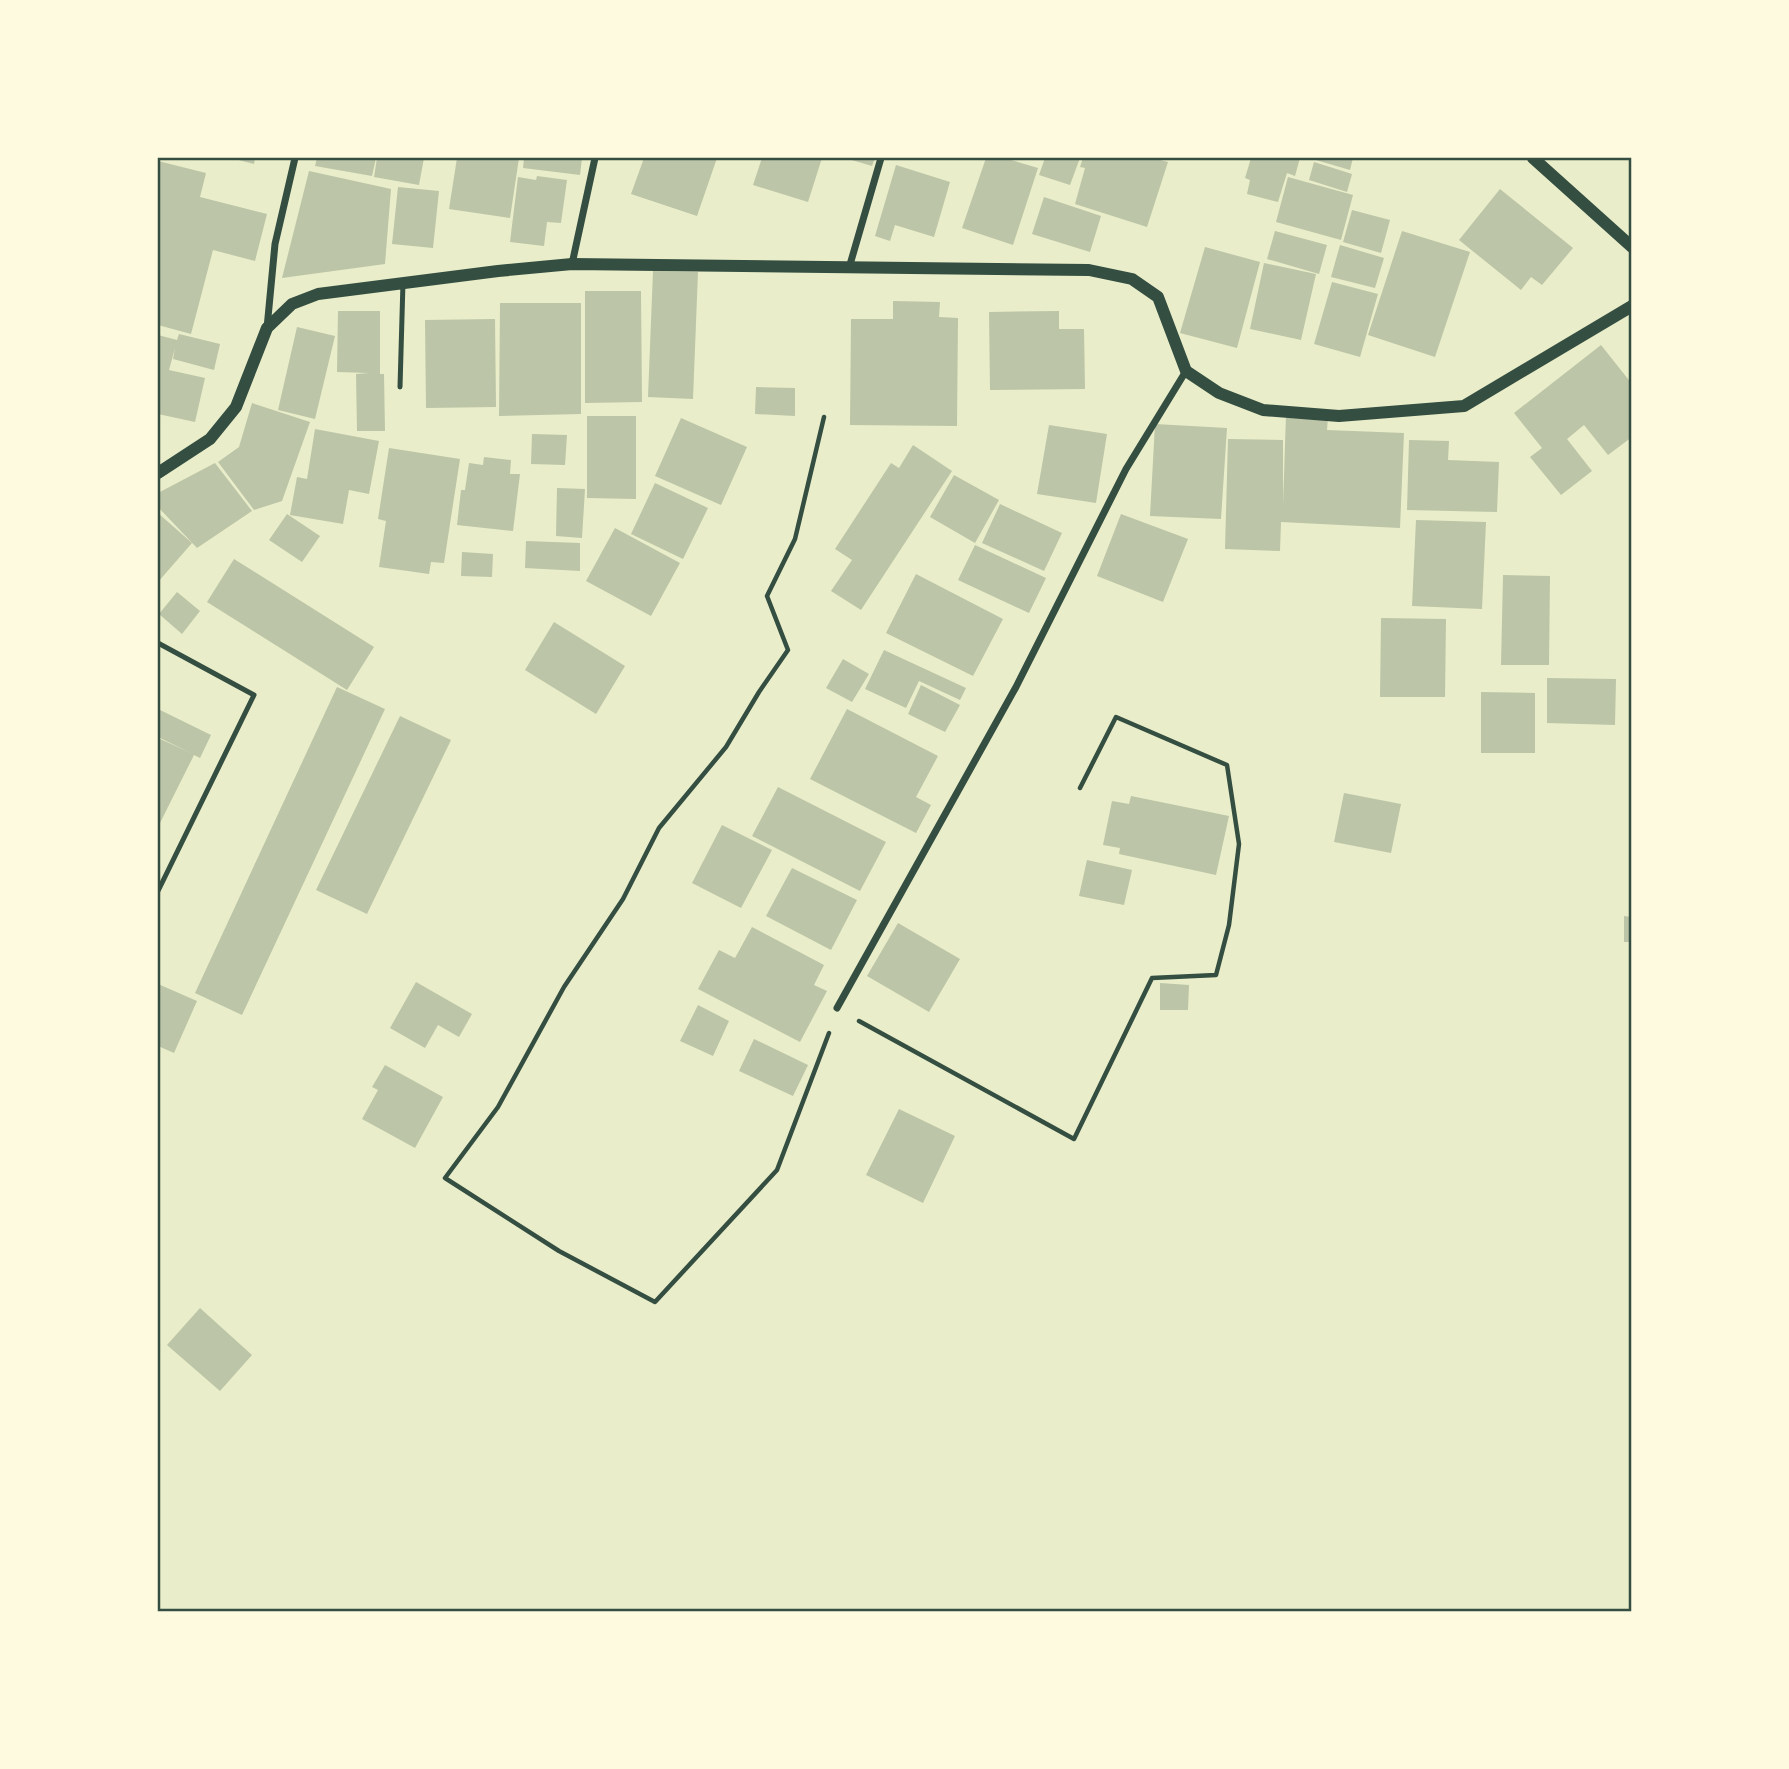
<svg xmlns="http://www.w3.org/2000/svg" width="1789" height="1769" font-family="Roboto,sans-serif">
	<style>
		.building { fill: #bcc5a7 }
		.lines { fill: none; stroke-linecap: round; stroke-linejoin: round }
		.path { stroke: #344e41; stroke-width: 4.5 }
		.service { stroke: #344e41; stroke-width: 5 }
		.minor { stroke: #344e41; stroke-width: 7 }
		.tertiary { stroke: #344e41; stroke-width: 12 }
		.neatline { fill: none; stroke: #344e41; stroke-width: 2.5 }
	</style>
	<rect width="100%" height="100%" fill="#e9edc9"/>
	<path class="building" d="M 231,158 L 255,158 L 254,164 Z
		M 317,158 L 376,158 L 372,176 L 315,166 Z
		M 377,158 L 424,158 L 419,185 L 374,177 Z
		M 457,158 L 519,158 L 510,218 L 449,209 Z
		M 524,158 L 582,158 L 580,175 L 523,168 Z
		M 644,158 L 717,158 L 697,216 L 631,194 Z
		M 762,158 L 822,158 L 808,202 L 753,185 Z
		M 845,158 L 875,158 L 872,166 Z
		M 986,158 L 1004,158 L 1038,168 L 1013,245 L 962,228 Z
		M 1045,158 L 1080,158 L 1070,185 L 1039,175 Z
		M 1083,158 L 1152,158 L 1168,162 L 1147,227 L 1075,204 L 1085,168 L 1080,167 Z
		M 1251,158 L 1300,158 L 1295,176 L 1287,173 L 1278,202 L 1247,194 L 1250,180 L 1245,178 Z
		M 1309,158 L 1353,158 L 1350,170 Z
		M 158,161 L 206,173 L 200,197 L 267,214 L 255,261 L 213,250 L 191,334 L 158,325 Z
		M 1314,162 L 1352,174 L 1347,192 L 1309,180 Z
		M 896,165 L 950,182 L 934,237 L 895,225 L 890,241 L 875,236 Z
		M 309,171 L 391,189 L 385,264 L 282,278 Z
		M 537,176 L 567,180 L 561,223 L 547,222 L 544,246 L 510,242 L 518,177 L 536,180 Z
		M 1288,177 L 1353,195 L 1341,240 L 1276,222 Z
		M 398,187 L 439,191 L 433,248 L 392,244 Z
		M 1500,189 L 1573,248 L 1542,285 L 1531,277 L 1521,290 L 1459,240 Z
		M 1044,197 L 1101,216 L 1090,252 L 1032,234 Z
		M 1352,210 L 1390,220 L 1381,253 L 1343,242 Z
		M 1275,231 L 1327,245 L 1319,274 L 1267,259 Z
		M 1402,231 L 1470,252 L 1435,357 L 1368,335 Z
		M 1340,245 L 1384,258 L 1375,288 L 1331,277 Z
		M 1205,247 L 1260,262 L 1237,348 L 1180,333 Z
		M 1264,263 L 1316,274 L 1301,340 L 1250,329 Z
		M 653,271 L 698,272 L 693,399 L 648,397 Z
		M 1332,282 L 1378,294 L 1360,357 L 1314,344 Z
		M 585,291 L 641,291 L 642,402 L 585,403 Z
		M 893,301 L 940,302 L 939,317 L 958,318 L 957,426 L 850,425 L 851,319 L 893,319 Z
		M 500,303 L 581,303 L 581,414 L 499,416 Z
		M 338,311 L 380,311 L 380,374 L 384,374 L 385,431 L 357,431 L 356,374 L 369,373 L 337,372 Z
		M 1059,311 L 1059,329 L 1084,329 L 1085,389 L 990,390 L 989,312 Z
		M 495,319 L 496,407 L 426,408 L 425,320 Z
		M 297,327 L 335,336 L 315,419 L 278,410 Z
		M 179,334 L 220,344 L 214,370 L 173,359 L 175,348 L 169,370 L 205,378 L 195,422 L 158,414 L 158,335 L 177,340 Z
		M 1601,345 L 1632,384 L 1632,437 L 1608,455 L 1584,425 L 1567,439 L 1592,471 L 1561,495 L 1530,457 L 1542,448 L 1514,413 Z
		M 756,387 L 795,388 L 795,416 L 755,414 Z
		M 252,403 L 310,422 L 282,501 L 254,510 L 218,462 L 239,447 Z
		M 1286,415 L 1328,417 L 1327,430 L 1404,433 L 1400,528 L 1281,522 L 1280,551 L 1225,549 L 1228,439 L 1283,440 L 1283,505 Z
		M 587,416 L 636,416 L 636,499 L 587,498 Z
		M 681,418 L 747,447 L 721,505 L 655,476 Z
		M 1155,424 L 1227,428 L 1221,519 L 1150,516 Z
		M 1049,425 L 1107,434 L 1096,503 L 1037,494 Z
		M 315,429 L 379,441 L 369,494 L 349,490 L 343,524 L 290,515 L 297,477 L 307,479 Z
		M 532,434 L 567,435 L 565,465 L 531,464 Z
		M 1409,440 L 1449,441 L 1448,460 L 1499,462 L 1497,512 L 1407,510 Z
		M 913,445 L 952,471 L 861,610 L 831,591 L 852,560 L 835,549 L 891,463 L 899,468 Z
		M 389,448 L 460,459 L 444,563 L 431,562 L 429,574 L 379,567 L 386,521 L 378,519 Z
		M 484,457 L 511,460 L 510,474 L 520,474 L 513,531 L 457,525 L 461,490 L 465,490 L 469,463 L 483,465 Z
		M 215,463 L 252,511 L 197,548 L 158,507 L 158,493 Z
		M 954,475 L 999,500 L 975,543 L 930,517 Z
		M 655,483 L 708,508 L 683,559 L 631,534 Z
		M 557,488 L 585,489 L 582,538 L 556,536 Z
		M 1000,504 L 1062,533 L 1044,571 L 982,543 Z
		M 158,513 L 192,543 L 158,582 Z
		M 287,514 L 320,536 L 302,562 L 269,540 Z
		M 1121,514 L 1188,539 L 1163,602 L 1097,576 Z
		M 1416,520 L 1486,522 L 1482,609 L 1412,606 Z
		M 615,528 L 680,563 L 651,616 L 586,581 Z
		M 526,541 L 580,543 L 580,571 L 525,568 Z
		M 975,545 L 1046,578 L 1029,613 L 958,580 Z
		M 462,552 L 493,554 L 492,577 L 461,576 Z
		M 234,559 L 374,647 L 347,690 L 207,602 Z
		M 916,574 L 1003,619 L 973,676 L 886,633 Z
		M 1503,575 L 1550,576 L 1549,665 L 1501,665 Z
		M 177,592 L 200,611 L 182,634 L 159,614 Z
		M 1381,618 L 1446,619 L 1445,697 L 1380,697 Z
		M 554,622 L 625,666 L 596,714 L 525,670 Z
		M 884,650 L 966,688 L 960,700 L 919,681 L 906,708 L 865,689 Z
		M 843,659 L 869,674 L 852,702 L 826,688 Z
		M 1547,678 L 1616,679 L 1615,725 L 1547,723 Z
		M 921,685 L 960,705 L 945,732 L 908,714 Z
		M 337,687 L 385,709 L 242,1015 L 195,993 Z
		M 1481,692 L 1535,693 L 1535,753 L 1481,753 Z
		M 158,709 L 211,735 L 200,758 L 194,755 L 158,827 L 158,738 L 191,753 L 158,737 Z
		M 847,709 L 938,756 L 916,797 L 931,805 L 916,833 L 810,779 Z
		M 400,716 L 451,740 L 367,914 L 316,890 Z
		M 778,787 L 886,842 L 860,891 L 752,836 Z
		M 1344,793 L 1401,804 L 1391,853 L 1334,842 Z
		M 1131,796 L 1229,816 L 1216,875 L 1119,854 L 1120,848 L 1103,845 L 1112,801 L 1129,804 Z
		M 722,825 L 772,850 L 741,908 L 692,883 Z
		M 1087,860 L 1132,870 L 1124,905 L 1079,896 Z
		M 792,868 L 857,900 L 831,950 L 766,916 Z
		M 1624,916 L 1632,917 L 1632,942 L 1624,942 Z
		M 898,923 L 960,959 L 929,1012 L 867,976 Z
		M 752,927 L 824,965 L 814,985 L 827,991 L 800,1042 L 698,989 L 719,950 L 735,958 Z
		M 416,982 L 472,1014 L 459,1037 L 438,1025 L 425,1048 L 390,1028 Z
		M 1160,983 L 1189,985 L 1188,1010 L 1160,1010 Z
		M 158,984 L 197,1001 L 174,1053 L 158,1046 Z
		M 698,1005 L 729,1021 L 713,1056 L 680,1041 Z
		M 754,1039 L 808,1065 L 793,1096 L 739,1071 Z
		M 385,1065 L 443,1097 L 415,1148 L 362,1119 L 378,1090 L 372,1087 Z
		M 899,1109 L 955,1136 L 923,1203 L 866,1175 Z
		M 200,1308 L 252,1355 L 220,1391 L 167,1345 Z"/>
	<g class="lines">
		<path class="path" d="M 824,417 L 795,539 L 767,596 L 788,650 L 759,692 L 726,747 L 659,828 L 623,899 L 564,987 L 498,1107 L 445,1178 L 559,1251 L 655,1302 L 777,1170 L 829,1033
			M 859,1021 L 1074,1139 L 1152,978 L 1216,975 L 1229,925 L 1239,844 L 1227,765 L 1116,717 L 1080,788"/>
		<path class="service" d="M 400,387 L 403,282
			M 158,643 L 254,695 L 158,891"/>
		<path class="minor" d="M 572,264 L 595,158
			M 849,268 L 881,158
			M 267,328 L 275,244 L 295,158
			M 837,1008 L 1016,687 L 1126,469 L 1186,371"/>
		<path class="tertiary" d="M 1533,158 L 1632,247
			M 158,473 L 210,439 L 236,407 L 267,328 L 292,304 L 318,294 L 498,271 L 572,264 L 1089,270 L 1132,279 L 1158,297 L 1186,371 L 1219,393 L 1263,410 L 1339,416 L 1464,406 L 1632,306"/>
	</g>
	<rect width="1789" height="1769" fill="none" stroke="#fefae0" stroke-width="318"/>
	<rect x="159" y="159" width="1471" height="1451" class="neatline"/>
</svg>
